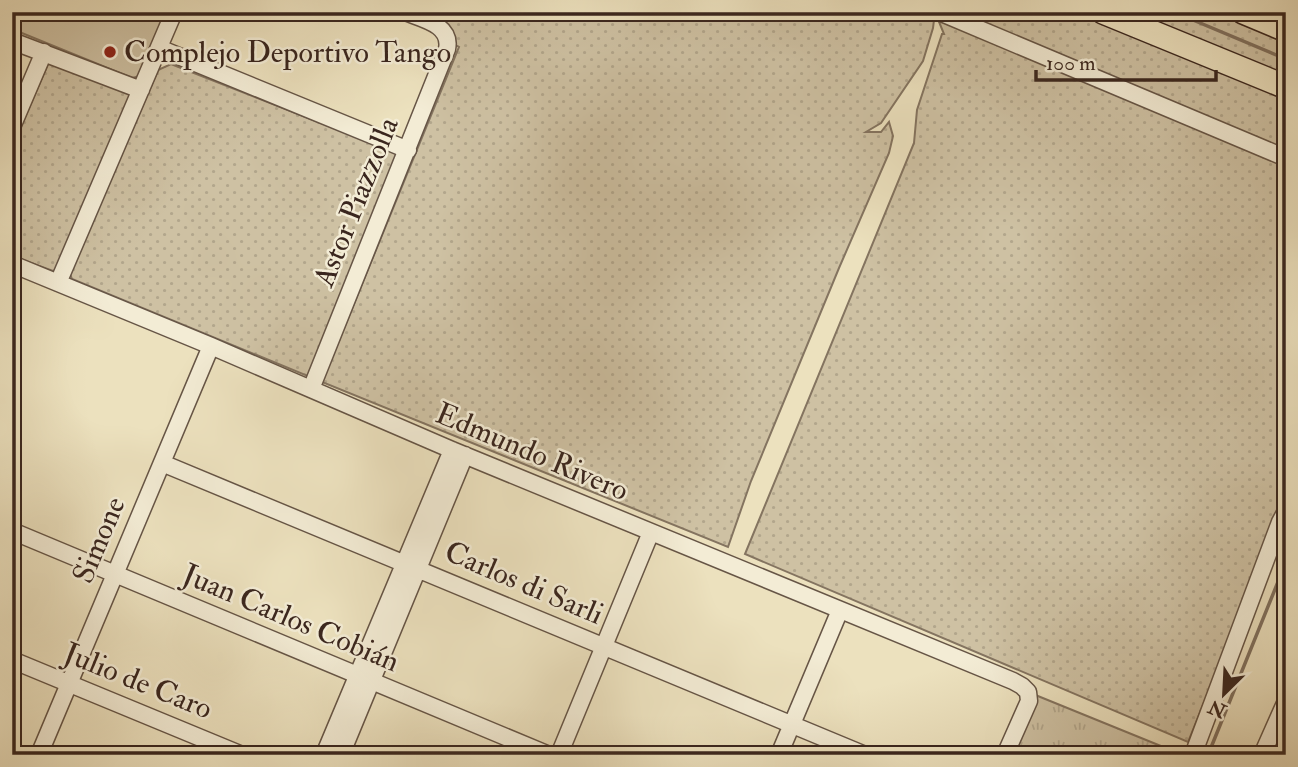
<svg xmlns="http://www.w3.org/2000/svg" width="1298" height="767" font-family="'IM FELL Double Pica',serif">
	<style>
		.grass { fill: url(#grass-dots); stroke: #847460; stroke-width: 2 }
		.park { fill: url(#park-tufts); stroke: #847460; stroke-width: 2 }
		.pitch { fill: #cec1a3; stroke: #847460; stroke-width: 2 }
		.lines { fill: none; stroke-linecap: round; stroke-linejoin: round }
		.stream { stroke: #80705e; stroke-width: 3.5 }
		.minor-casing { stroke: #665546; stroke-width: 19 }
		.highway-casing { stroke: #3a261e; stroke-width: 26 }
		.minor { stroke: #f3ecd5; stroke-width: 16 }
		.highway { stroke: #ece1be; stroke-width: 23 }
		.poi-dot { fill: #8f2418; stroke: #f3ecd5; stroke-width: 2.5 }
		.labels { text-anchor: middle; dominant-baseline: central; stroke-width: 5; stroke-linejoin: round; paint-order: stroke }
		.poi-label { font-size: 30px; fill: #3a261e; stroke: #f3ecd5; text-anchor: start }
		.street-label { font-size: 30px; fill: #3a261e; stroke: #f3ecd5 }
	</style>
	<defs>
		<pattern id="grass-dots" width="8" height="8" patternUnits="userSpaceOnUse" patternTransform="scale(1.75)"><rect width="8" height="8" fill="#cec1a3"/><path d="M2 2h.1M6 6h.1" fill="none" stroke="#b2a68c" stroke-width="1.8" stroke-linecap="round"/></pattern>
		<pattern id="park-tufts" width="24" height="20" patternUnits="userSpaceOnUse" patternTransform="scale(1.75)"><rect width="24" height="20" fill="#cec1a3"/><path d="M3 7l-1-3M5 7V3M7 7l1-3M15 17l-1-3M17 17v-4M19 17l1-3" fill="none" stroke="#b2a68c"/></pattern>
	</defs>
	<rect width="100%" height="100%" fill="#ece1be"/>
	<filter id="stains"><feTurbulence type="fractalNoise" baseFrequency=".00286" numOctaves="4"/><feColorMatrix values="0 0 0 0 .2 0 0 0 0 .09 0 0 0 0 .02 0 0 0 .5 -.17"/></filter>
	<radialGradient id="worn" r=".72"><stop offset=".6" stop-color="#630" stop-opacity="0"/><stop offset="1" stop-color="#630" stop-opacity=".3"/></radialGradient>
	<path class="grass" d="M 415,12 L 935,12 L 933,28 L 923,61 L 881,123 L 866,132 L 881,132 L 889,122 L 893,136 L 889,153 L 839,268 L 751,481 L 728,547 L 322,382 L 459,47 L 452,43 Z
		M 935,12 L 1286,12 L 1286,524 L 1277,522 L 1188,742 L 745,554 L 914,143 L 917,110 L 942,34 L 944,34 Z
		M 56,62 L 132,94 L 57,270 L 53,271 L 12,256 L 12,147 L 48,64 Z
		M 171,64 L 397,153 L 310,377 L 72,279 L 70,274 L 158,70 Z"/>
	<path class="park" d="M 1028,692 L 1183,755 L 1005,755 Z"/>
	<path class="pitch" d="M 12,12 L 167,12 L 140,76 L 132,78 L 12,29 Z"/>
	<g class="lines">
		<path class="stream" d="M 1174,12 L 1286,59
			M 1208,755 L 1286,562"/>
		<defs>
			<path id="minor" d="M 939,12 L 1286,158
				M 12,41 L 141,90
				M 159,48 L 408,150
				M 12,127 L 44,52
				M 12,264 L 211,346 L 452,450 L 1013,681 L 1022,686 L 1028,692 L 1029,701 L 1005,755
				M 58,283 L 174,12
				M 311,389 L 447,49 C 452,25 423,19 405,12
				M 162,463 L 865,755
				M 12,531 L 549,755
				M 12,660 L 242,755
				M 39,755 L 211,346
				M 324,755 L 452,450
				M 341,755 L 465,455
				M 559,755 L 651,532
				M 779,755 L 840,610
				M 1193,755 L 1280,522 L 1286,511
				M 1262,755 L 1286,701"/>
			<path id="highway" d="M 1103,12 L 1286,87
				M 1243,12 L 1286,30"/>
		</defs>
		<use href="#minor" class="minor-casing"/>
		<use href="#highway" class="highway-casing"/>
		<use href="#minor" class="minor"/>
		<use href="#highway" class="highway"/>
	</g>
	<circle class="poi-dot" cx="110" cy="52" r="7"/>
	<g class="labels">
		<g class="poi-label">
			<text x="124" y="52">Complejo Deportivo Tango</text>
		</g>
		<g class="street-label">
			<text transform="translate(356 202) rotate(-68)">Astor Piazzolla</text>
			<text transform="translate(532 452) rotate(23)">Edmundo Rivero</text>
			<text transform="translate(99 540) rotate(-67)">Simone</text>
			<text transform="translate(524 583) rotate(23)">Carlos di Sarli</text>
			<text transform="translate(291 618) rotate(23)">Juan Carlos Cobián</text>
			<text transform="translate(138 681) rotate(22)">Julio de Caro</text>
		</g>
	</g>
	<rect width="1298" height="767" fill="none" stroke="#ece1be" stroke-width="42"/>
	<rect x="14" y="14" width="1270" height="739" fill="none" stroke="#3a261e" stroke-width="3.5"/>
	<rect x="21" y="21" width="1256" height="725" fill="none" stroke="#3a261e" stroke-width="2"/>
	<g transform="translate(1224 694) rotate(204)" stroke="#f3ecd5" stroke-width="5" paint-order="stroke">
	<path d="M0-5L12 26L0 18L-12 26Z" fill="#3a261e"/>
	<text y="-10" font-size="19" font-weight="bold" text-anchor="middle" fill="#3a261e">N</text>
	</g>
	<path d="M1036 70v10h180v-10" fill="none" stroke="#3a261e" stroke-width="3.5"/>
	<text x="1046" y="70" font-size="21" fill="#3a261e" stroke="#f3ecd5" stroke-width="5" paint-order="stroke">100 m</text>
	<rect width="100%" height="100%" filter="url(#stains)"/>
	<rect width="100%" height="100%" fill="url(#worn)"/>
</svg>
